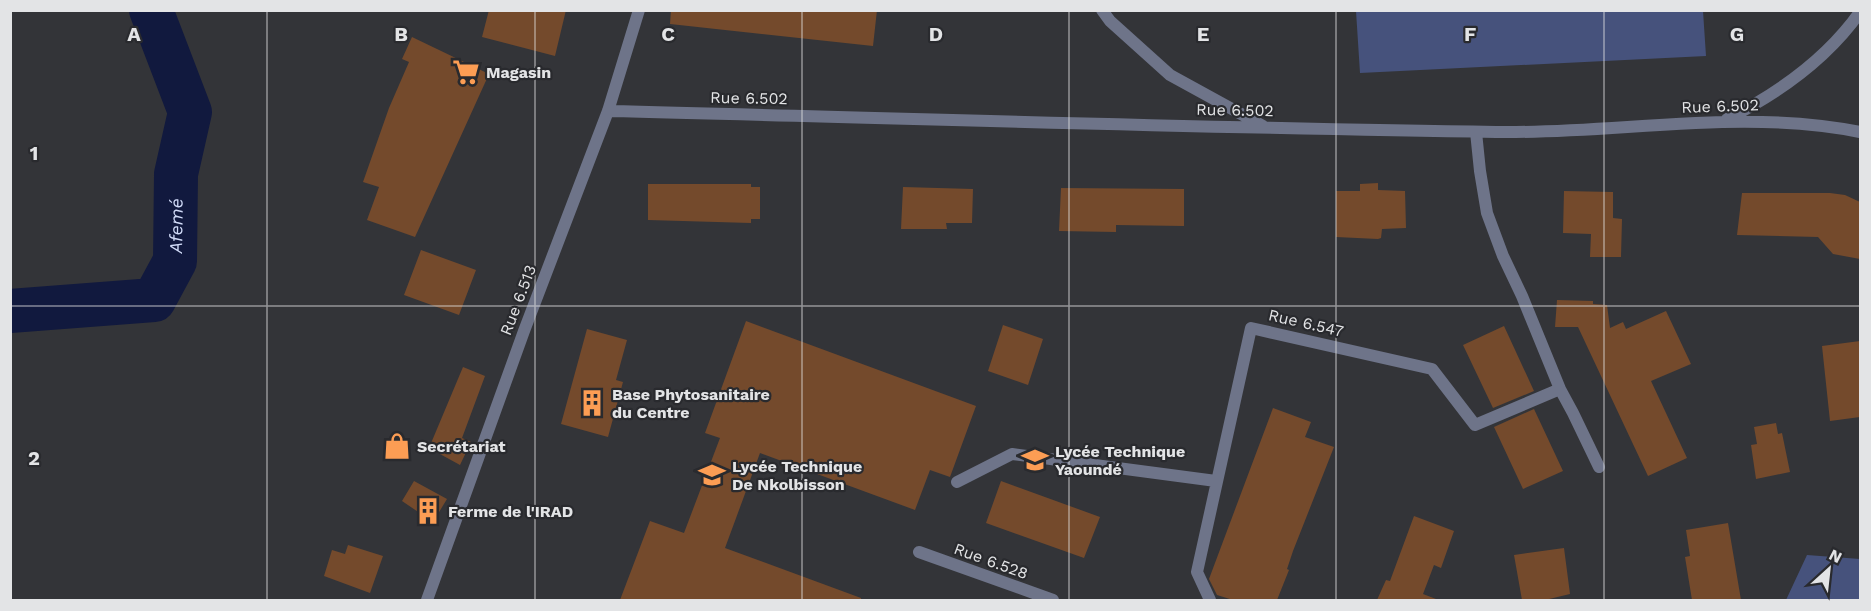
<svg xmlns="http://www.w3.org/2000/svg" width="1871" height="611" font-family="'Work Sans',sans-serif">
	<style>
		.green { fill: #46527c }
		.lines { fill: none; stroke-linecap: round; stroke-linejoin: round }
		.river { stroke: #11193e; stroke-width: 44 }
		.building { fill: #744a2c }
		.lane { stroke: #6e7489; stroke-width: 12 }
		.street { stroke: #6e7489; stroke-width: 12 }
		.grid { fill: none; stroke: #e3e4e6; stroke-width: 1.5; stroke-opacity: 0.55 }
		.labels { text-anchor: middle; dominant-baseline: central; stroke-width: 4.5; stroke-linejoin: round; paint-order: stroke }
		.poi-label { font-size: 16px; font-weight: bold; fill: #e3e4e6; stroke: #292a2e; text-anchor: start }
		.street-label { font-size: 16px; fill: #e3e4e6; stroke: #292a2e }
		.water-label { font-size: 18px; font-style: italic; fill: #d0daf7; stroke: #292a2e }
		.grid-label { font-size: 20px; text-anchor: middle; font-weight: bold; fill: #e3e4e6; stroke: #292a2e; stroke-width: 4.5; stroke-linejoin: round; paint-order: stroke }
	</style>
	<rect width="100%" height="100%" fill="#333438"/>
	<path class="green" d="M 1356,11 L 1703,11 L 1706,56 L 1360,73 Z
		M 1807,555 L 1860,559 L 1860,600 L 1786,600 Z"/>
	<g class="lines">
		<path class="river" id="s1" d="M 10,311 L 154,300 L 175,261 L 176,174 L 190,112 L 151,10"/>
	</g>
	<path class="building" d="M 489,10 L 566,10 L 555,56 L 482,37 Z
		M 671,10 L 877,10 L 873,46 L 670,24 Z
		M 412,37 L 489,74 L 415,237 L 367,220 L 379,187 L 363,182 L 389,108 L 409,62 L 402,59 Z
		M 1378,183 L 1378,190 L 1405,191 L 1406,228 L 1382,229 L 1381,238 L 1378,239 L 1336,237 L 1336,191 L 1360,191 L 1360,184 Z
		M 648,184 L 751,184 L 751,187 L 760,187 L 760,219 L 751,219 L 751,223 L 648,220 Z
		M 903,187 L 973,189 L 972,223 L 946,223 L 947,229 L 901,229 Z
		M 1061,188 L 1184,189 L 1184,226 L 1116,225 L 1116,232 L 1059,231 Z
		M 1564,191 L 1613,192 L 1613,218 L 1622,219 L 1621,257 L 1590,257 L 1591,234 L 1563,233 Z
		M 1742,193 L 1830,193 L 1845,195 L 1860,202 L 1860,259 L 1833,254 L 1818,237 L 1737,235 Z
		M 421,250 L 476,270 L 459,315 L 404,295 Z
		M 1557,300 L 1593,301 L 1593,304 L 1607,305 L 1610,328 L 1623,322 L 1626,329 L 1666,311 L 1691,364 L 1651,381 L 1687,458 L 1648,476 L 1578,327 L 1555,327 Z
		M 746,321 L 976,406 L 950,477 L 930,470 L 915,510 L 760,453 L 725,548 L 861,598 L 861,600 L 620,600 L 650,521 L 684,533 L 720,438 L 705,433 Z
		M 1003,325 L 1043,339 L 1028,385 L 988,371 Z
		M 1504,326 L 1534,391 L 1493,408 L 1463,345 Z
		M 587,329 L 627,340 L 616,380 L 623,382 L 608,437 L 561,424 Z
		M 1860,341 L 1860,417 L 1830,421 L 1822,346 Z
		M 463,367 L 485,376 L 462,438 L 471,442 L 460,465 L 429,448 Z
		M 1273,408 L 1311,422 L 1305,437 L 1334,447 L 1293,551 L 1287,569 L 1289,570 L 1277,600 L 1233,600 L 1217,595 L 1209,579 Z
		M 1534,409 L 1563,471 L 1523,489 L 1494,427 Z
		M 1776,423 L 1778,434 L 1782,433 L 1790,472 L 1756,479 L 1751,445 L 1757,444 L 1754,427 Z
		M 414,481 L 447,499 L 433,522 L 402,501 Z
		M 1001,481 L 1100,517 L 1084,558 L 986,523 Z
		M 1414,516 L 1454,531 L 1441,568 L 1434,565 L 1423,594 L 1436,599 L 1435,600 L 1377,600 L 1386,580 L 1390,581 Z
		M 1728,523 L 1741,600 L 1692,600 L 1685,557 L 1690,556 L 1686,530 Z
		M 348,545 L 383,556 L 370,593 L 324,576 L 332,550 L 345,554 Z
		M 1564,548 L 1570,594 L 1545,600 L 1522,600 L 1514,555 Z"/>
	<g class="lines">
		<path class="lane" d="M 919,552 L 1053,600"/>
		<path class="street" d="M 1102,10 L 1110,21 L 1170,75 L 1263,126
			M 608,111 C 904,118 1200,128 1496,132 C 1618,134 1740,108 1860,132
			M 1727,119 C 1779,93 1826,60 1860,12
			M 1560,389 L 1573,413 L 1599,467
			M 957,482 L 1012,454 L 1216,481
			M 427,600 L 524,331 L 608,111 L 639,10
			M 1210,600 L 1197,572 L 1251,328 L 1432,369 L 1475,425 L 1560,389 L 1522,296 L 1503,256 L 1487,213 L 1480,171 L 1476,132"/>
	</g>
	<path class="grid" d="M 267,10 L 267,600M 535,10 L 535,600M 802,10 L 802,600M 1069,10 L 1069,600M 1336,10 L 1336,600M 1604,10 L 1604,600M 10,306 L 1860,306"/>
	<defs>
		<symbol id="supermarket-bare" viewBox="-9 -9 18 18"><path d="M-6-5.5h2.5l.6 2H6L4.5 2H-2.5L-4.4-4H-6ZM-1.5 3.2a1.3 1.3 0 1 0 .1 0ZM3 3.2a1.3 1.3 0 1 0 .1 0Z" fill="#fc9d54" stroke="#292a2e" stroke-width="2.5" paint-order="stroke"/></symbol>
		<symbol id="building-bare" viewBox="-9 -9 18 18"><path d="M-4-6H4V6H1V3H-1V6H-4ZM-2.5-4.3h1.7v1.8h-1.7ZM.8-4.3h1.7v1.8H.8ZM-2.5-1h1.7V.8h-1.7ZM.8-1h1.7V.8H.8Z" fill="#fc9d54" stroke="#292a2e" stroke-width="2.5" paint-order="stroke"/></symbol>
		<symbol id="shop-bare" viewBox="-9 -9 18 18"><path d="M-5-2.5h2.3a2.7 3.5 0 0 1 5.4 0H5L5.5 6h-11ZM-1.5-2.5h3a1.5 2.3 0 0 0-3 0Z" fill="#fc9d54" stroke="#292a2e" stroke-width="2.5" paint-order="stroke"/></symbol>
		<symbol id="school-bare" viewBox="-9 -9 18 18"><path d="M0-5L7-2L0 1L-7-2ZM-4 1L0 2.5L4 1V4Q0 6-4 4Z" fill="#fc9d54" stroke="#292a2e" stroke-width="2.5" paint-order="stroke"/></symbol>
	</defs>
	<g fill-rule="evenodd">
		<use href="#supermarket-bare" x="447" y="53" width="38" height="38"/>
		<use href="#building-bare" x="573" y="384" width="38" height="38"/>
		<use href="#shop-bare" x="378" y="427" width="38" height="38"/>
		<use href="#school-bare" x="1016" y="441" width="38" height="38"/>
		<use href="#school-bare" x="693" y="456" width="38" height="38"/>
		<use href="#building-bare" x="409" y="492" width="38" height="38"/>
	</g>
	<g class="labels">
		<g class="poi-label">
			<text x="486" y="72">Magasin</text>
			<text x="612" y="394">Base Phytosanitaire<tspan x="612" dy="18">du Centre</tspan></text>
			<text x="417" y="446">Secrétariat</text>
			<text x="1055" y="451">Lycée Technique<tspan x="1055" dy="18">Yaoundé</tspan></text>
			<text x="732" y="466">Lycée Technique<tspan x="732" dy="18">De Nkolbisson</tspan></text>
			<text x="448" y="511">Ferme de l'IRAD</text>
		</g>
		<g class="street-label">
			<text transform="translate(749 98) rotate(1)">Rue 6.502</text>
			<text transform="translate(1720 106) rotate(-2)">Rue 6.502</text>
			<text transform="translate(1235 110) rotate(1)">Rue 6.502</text>
			<text transform="translate(518 300) rotate(-69)">Rue 6.513</text>
			<text transform="translate(1306 323) rotate(13)">Rue 6.547</text>
			<text transform="translate(991 561) rotate(20)">Rue 6.528</text>
		</g>
		<g class="water-label">
			<text stroke="none"><textPath href="#s1" startOffset="224">Afemé</textPath></text>
		</g>
	</g>
	<g class="grid-label">
		<text x="134" y="41">A</text>
		<text x="401" y="41">B</text>
		<text x="668" y="41">C</text>
		<text x="936" y="41">D</text>
		<text x="1203" y="41">E</text>
		<text x="1470" y="41">F</text>
		<text x="1737" y="41">G</text>
		<text x="34" y="160">1</text>
		<text x="34" y="465">2</text>
	</g>
	<rect width="1871" height="611" fill="none" stroke="#e3e4e6" stroke-width="24"/>
	<g transform="translate(1829 569) rotate(27)" stroke="#292a2e" stroke-width="4.5" paint-order="stroke">
	<path d="M0-4.5L10 22L0 15L-10 22Z" fill="#e3e4e6"/>
	<text y="-9" font-size="16" font-weight="bold" text-anchor="middle" fill="#e3e4e6">N</text>
	</g>
</svg>
